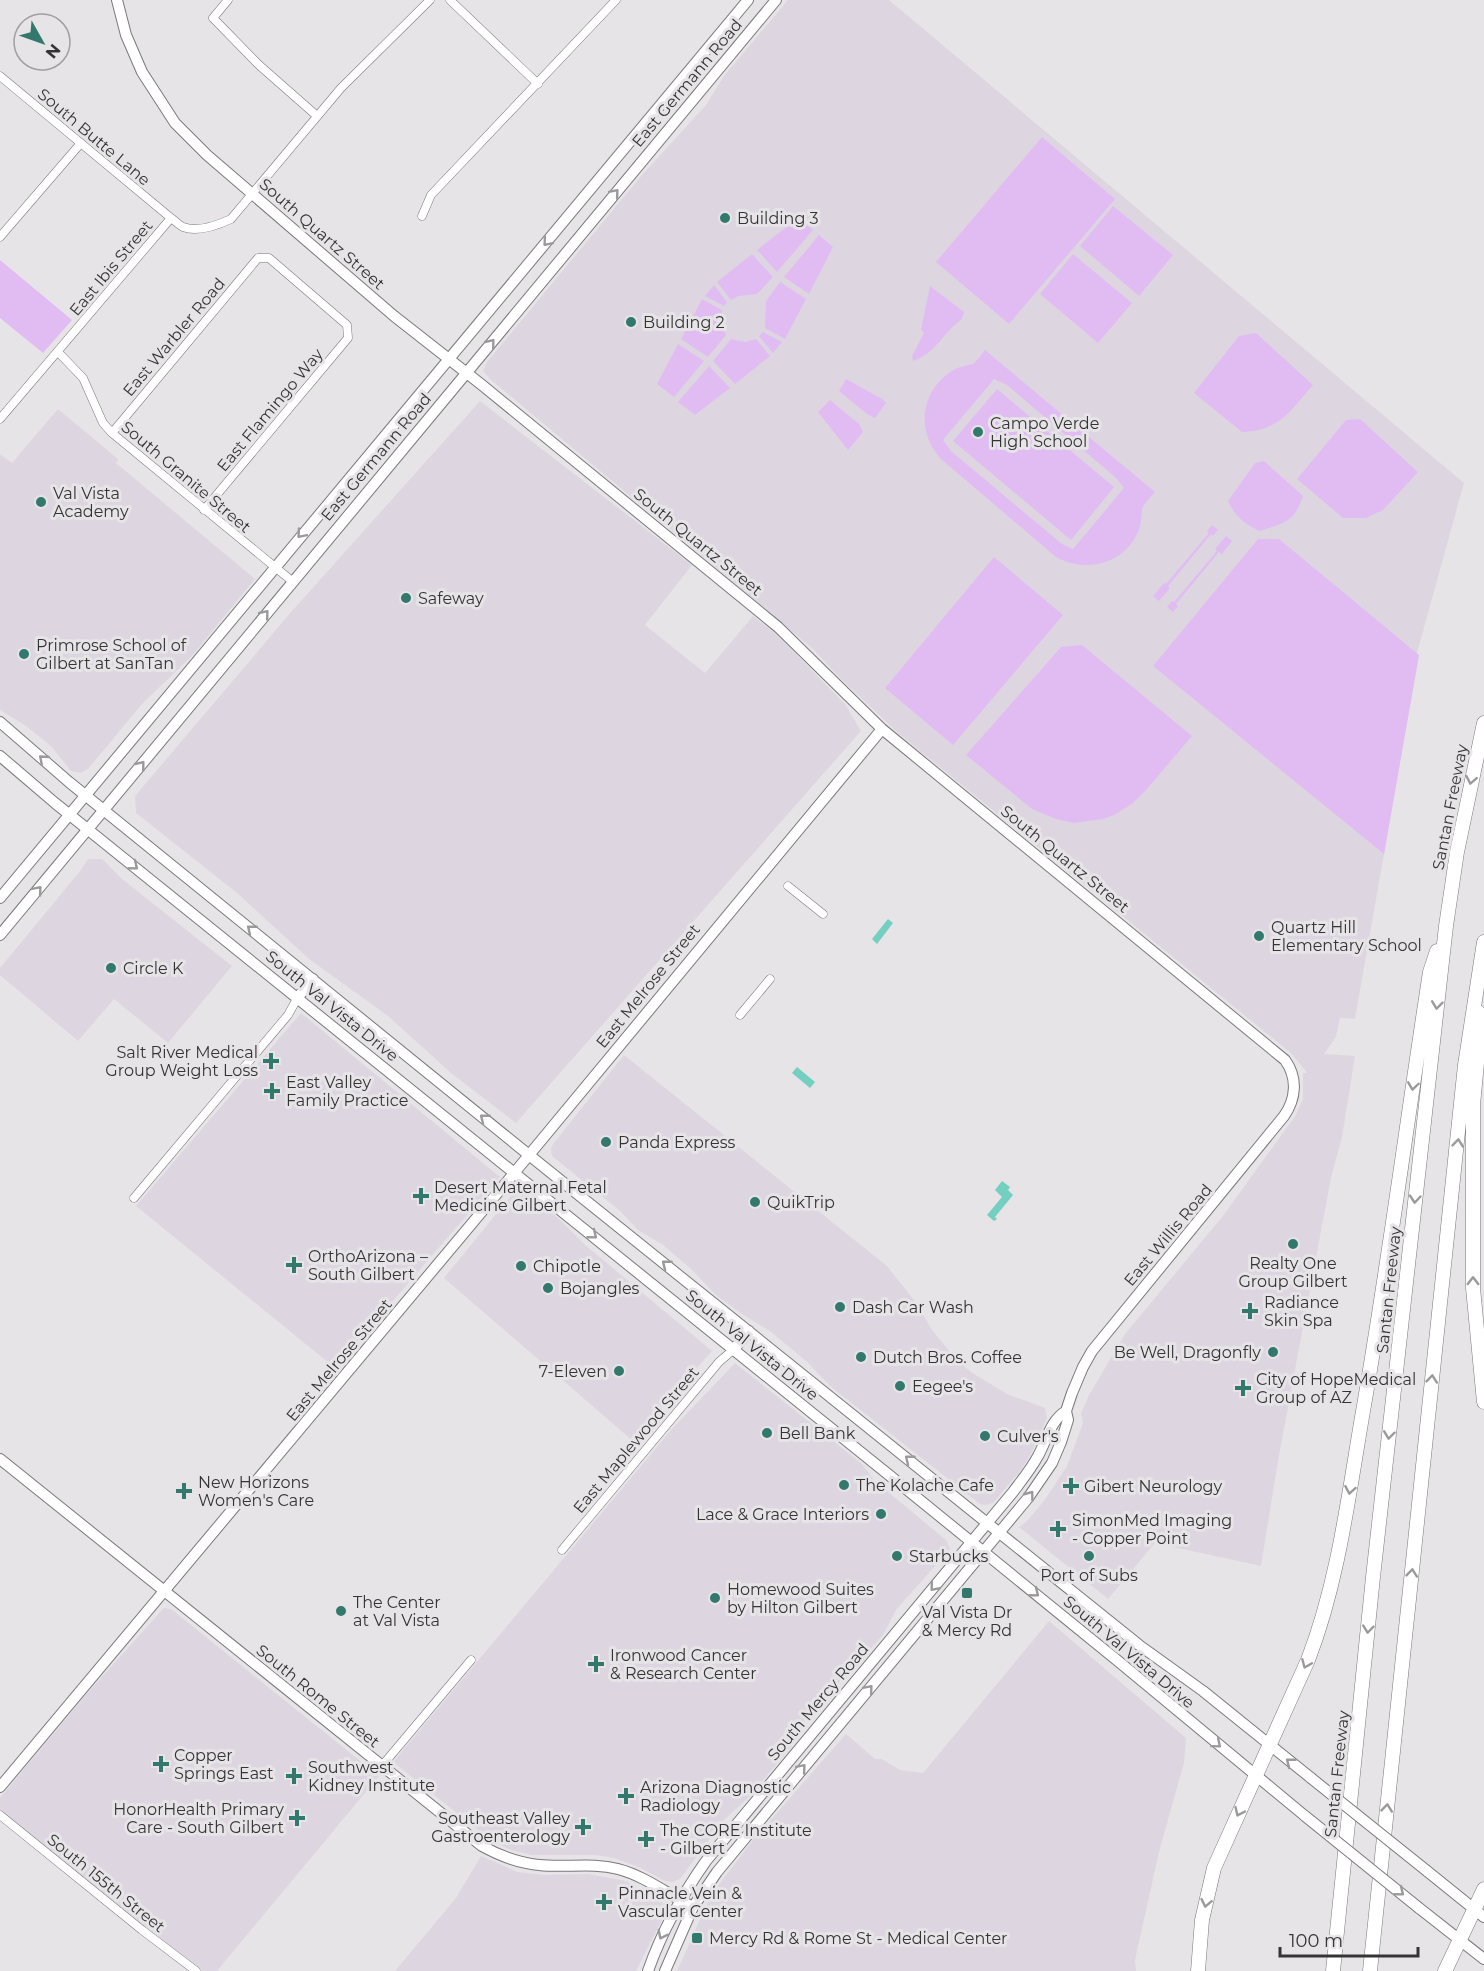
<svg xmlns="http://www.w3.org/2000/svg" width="1484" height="1971" font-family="Montserrat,sans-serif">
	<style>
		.built { fill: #ddd6e1 }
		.green { fill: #e0bcf3; fill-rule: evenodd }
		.water { fill: #73cfbf }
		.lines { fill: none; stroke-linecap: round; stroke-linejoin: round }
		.street-casing { stroke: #7a787b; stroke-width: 9 }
		.secondary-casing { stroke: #7a787b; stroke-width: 12 }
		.highway-casing { stroke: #7a787b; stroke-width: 15 }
		.street { stroke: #fff; stroke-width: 8 }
		.secondary { stroke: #fff; stroke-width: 10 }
		.highway { stroke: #fff; stroke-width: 14 }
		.secondary-bridge-casing { stroke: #7a787b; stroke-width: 12; stroke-linecap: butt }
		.secondary-bridge { stroke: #fff; stroke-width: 10 }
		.oneway { stroke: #9a9a9a }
		.poi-dot { fill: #32786d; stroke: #e7e4e8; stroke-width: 2 }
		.labels { text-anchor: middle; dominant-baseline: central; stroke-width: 6; stroke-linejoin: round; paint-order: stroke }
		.street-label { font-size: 16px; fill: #353435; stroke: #e7e4e8 }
		.poi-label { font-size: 16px; fill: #353435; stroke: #e7e4e8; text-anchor: start }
	</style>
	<rect width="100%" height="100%" fill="#e7e4e8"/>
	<path class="built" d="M 788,0 L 889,0 L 1464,483 L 1417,653 L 1419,655 L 1355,1019 L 1340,1018 L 1336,1037 L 1324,1054 L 1355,1056 L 1342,1137 L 1331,1178 L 1278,1461 L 1261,1566 L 1155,1543 L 1108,1599 L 1019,1527 L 1026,1522 L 1044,1501 L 1067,1466 L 1083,1423 L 1081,1413 L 1089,1395 L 1125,1334 L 1222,1217 L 1296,1115 L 1303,1098 L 1303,1073 L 1307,1073 L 1292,1054 L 898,733 L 841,679 L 812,648 L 490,379 L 483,371 L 487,362 L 642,175 L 706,105 L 724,76 Z
		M 480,401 L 692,565 L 645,625 L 705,673 L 753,616 L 775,633 L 845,704 L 861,731 L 516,1123 L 451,1073 L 388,1016 L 309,959 L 237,893 L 136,813 L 135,796 L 292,611 Z
		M 58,409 L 118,459 L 116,463 L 255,579 L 191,657 L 143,703 L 88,769 L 81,773 L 71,771 L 52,747 L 26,726 L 0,710 L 0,454 L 12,463 Z
		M 88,859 L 102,859 L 122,879 L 232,966 L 168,1043 L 114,999 L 78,1041 L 0,975 L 0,968 L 81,870 Z
		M 301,1013 L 500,1177 L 335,1368 L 136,1206 Z
		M 624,1055 L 887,1266 L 917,1304 L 932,1330 L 957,1360 L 971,1372 L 1007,1394 L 1045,1408 L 1047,1418 L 1032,1452 L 1021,1470 L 993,1503 L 985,1505 L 980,1504 L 830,1386 L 806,1361 L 771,1332 L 739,1312 L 717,1296 L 691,1269 L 663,1245 L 638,1230 L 620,1211 L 552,1156 L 551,1148 L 553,1144 Z
		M 521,1191 L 532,1196 L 559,1219 L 583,1243 L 712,1351 L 633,1441 L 444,1278 L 510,1197 Z
		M 735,1363 L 862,1464 L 875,1481 L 946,1540 L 950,1549 L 896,1610 L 883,1635 L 796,1730 L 797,1738 L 795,1742 L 750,1796 L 724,1820 L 680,1879 L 672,1882 L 665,1881 L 641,1868 L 614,1858 L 596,1855 L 532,1855 L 511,1850 L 492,1841 L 393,1762 L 671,1430 Z
		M 164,1608 L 171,1609 L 379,1776 L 217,1971 L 201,1971 L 0,1810 L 0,1798 L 89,1691 Z
		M 1049,1621 L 1186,1738 L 1184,1763 L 1159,1852 L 1135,1960 L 1136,1971 L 677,1971 L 711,1895 L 753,1840 L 846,1734 L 875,1759 L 882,1759 L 900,1770 L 923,1773 Z
		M 481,1856 L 518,1872 L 545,1875 L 588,1874 L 626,1881 L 660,1900 L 665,1906 L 665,1914 L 636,1971 L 395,1971 L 456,1898 Z"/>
	<path class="green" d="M 1042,137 L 1115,199 L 1009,324 L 936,262 Z
		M 1113,206 L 1173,255 L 1139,296 L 1080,246 Z
		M 798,218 L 813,230 L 777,272 L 757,250 Z
		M 819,235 L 833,247 L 809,294 L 784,277 Z
		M 752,254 L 773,277 L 757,294 L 739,296 L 731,300 L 717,282 Z
		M 1073,254 L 1132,303 L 1098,343 L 1040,294 Z
		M 0,260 L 72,320 L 43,353 L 0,318 Z
		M 780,282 L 806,299 L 785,339 L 765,328 L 766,301 Z
		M 714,285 L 727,302 L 724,306 L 705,296 Z
		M 930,286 L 964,312 L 962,319 C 942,333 937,353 913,361 L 912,356 L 924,333 L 921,329 Z
		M 702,299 L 722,310 L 721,324 L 726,335 L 708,357 L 681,339 Z
		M 763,332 L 782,342 L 773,353 L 759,336 Z
		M 1256,333 L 1313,385 C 1289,412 1281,430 1242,432 L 1194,393 L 1239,336 Z
		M 731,339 L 745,342 L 756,339 L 770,356 L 735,384 L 713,361 Z
		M 678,344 L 704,361 L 674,397 L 657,384 Z
		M 985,350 L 1155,492 C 1152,496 1145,502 1143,507 C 1140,515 1143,523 1137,534 C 1122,565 1085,573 1056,557 L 942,460 C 919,437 918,399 944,377 C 949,372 956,368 964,366 C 967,365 970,365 973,364 C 977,361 982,354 985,350 ZM 994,379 L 1007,385 L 1115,477 L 1124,488 L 1073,549 L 1062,544 L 951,451 L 943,440 Z
		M 709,366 L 730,388 L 695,415 L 678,402 Z
		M 846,379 L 882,399 L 886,403 L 875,418 L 867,414 L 839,391 Z
		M 997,389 L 1114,487 L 1071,540 L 953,441 Z
		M 830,400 L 859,424 L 863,432 L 848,450 L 818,412 Z
		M 1360,419 L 1418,472 L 1383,510 L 1366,518 L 1343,518 L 1297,479 L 1346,420 Z
		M 1264,461 L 1303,496 C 1294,523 1284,523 1259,531 C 1243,523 1235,516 1228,501 L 1255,463 Z
		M 1212,525 L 1218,530 L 1213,536 L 1211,534 L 1168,586 L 1170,588 L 1159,601 L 1153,596 L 1164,583 L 1166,584 L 1209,533 L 1207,531 Z
		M 1226,536 L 1232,541 L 1222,554 L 1219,552 L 1176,604 L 1178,606 L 1173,612 L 1167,607 L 1172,601 L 1174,602 L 1217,551 L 1215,549 Z
		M 1258,539 L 1279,539 L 1419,655 L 1384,854 L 1153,666 Z
		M 994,557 L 1063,615 L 953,745 L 885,688 Z
		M 1082,645 L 1192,736 L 1146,790 L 1133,803 L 1114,815 L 1103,819 L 1074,823 L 1056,819 L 1032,809 L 966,755 L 1061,647 Z"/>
	<path class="water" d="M 888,919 L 893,923 L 877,944 L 872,939 Z
		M 797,1067 L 815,1082 L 810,1088 L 792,1073 Z
		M 1002,1181 L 1010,1187 L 1008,1190 L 1013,1195 L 995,1217 L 997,1219 L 994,1221 L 987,1215 L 1002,1197 L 995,1190 Z"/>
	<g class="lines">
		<defs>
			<path id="street" d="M 228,0 L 213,18 L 259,65 L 317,116
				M 450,0 L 538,84
				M 0,76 L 171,218
				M 422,216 L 431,195 L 616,0
				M 0,237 L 81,143
				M 58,352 L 83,378 L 103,423 L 112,433 L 292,581
				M 0,419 L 171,218 C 174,220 179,225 183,227 C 198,233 218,225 231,219 L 341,88 L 430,0
				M 112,433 L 258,258 L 269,258 L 347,325 L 348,338 L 204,510
				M 788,886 L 823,914
				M 740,1015 L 770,979
				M 134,1198 L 288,1015 L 298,997
				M 562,1550 L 719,1362 L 734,1349
				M 381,1767 L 471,1660
				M 0,1815 L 142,1930 L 196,1971"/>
			<path id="secondary" d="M 117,0 L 126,35 L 142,72 L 175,123 L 207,155 L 394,316 L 482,385 L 778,627 L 882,729 L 1285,1060 C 1298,1078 1296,1099 1284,1116 L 1092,1351 L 1083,1367 L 1072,1393 L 1066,1411 L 1068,1420 L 1061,1442 L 1052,1463 L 1028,1498 L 717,1872 L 693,1907 L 665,1971
				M 0,722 L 69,782 L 529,1155 L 1139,1645 L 1203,1691 L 1311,1778
				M 0,756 L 55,803 L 889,1475 L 1118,1661 L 1305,1816
				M 0,898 L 748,0
				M 0,935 L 776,0
				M 298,997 L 313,979
				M 734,1349 L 749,1331
				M 0,1459 L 482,1846 C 500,1856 518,1863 539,1865 C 566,1868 592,1862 618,1869 C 645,1876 669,1895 693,1907
				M 0,1787 L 515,1172 L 882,729
				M 1427,1871 L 1484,1917
				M 1419,1908 L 1484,1959
				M 648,1971 C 662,1931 682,1895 706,1861 L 1013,1492 C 1022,1480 1031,1469 1038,1456 C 1047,1440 1050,1421 1066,1411"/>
			<path id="highway" d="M 1478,1012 L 1480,1032 L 1473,1105 L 1473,1288 L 1484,1402
				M 1198,1971 L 1202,1920 L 1214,1868 L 1308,1660 C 1338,1582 1348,1499 1362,1417 C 1388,1269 1407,1120 1430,972 L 1437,951
				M 1333,1971 L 1373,1577 L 1446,926 L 1457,852 L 1484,723
				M 1370,1971 L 1465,1065 L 1484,942
				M 1445,1971 L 1484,1889"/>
		</defs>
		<use href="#street" class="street-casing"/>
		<use href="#secondary" class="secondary-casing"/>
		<use href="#highway" class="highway-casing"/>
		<use href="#street" class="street"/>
		<use href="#secondary" class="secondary"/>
		<use href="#highway" class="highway"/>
		<defs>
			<path id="secondary-bridge" d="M 1311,1778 L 1427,1871
				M 1305,1816 L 1419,1908"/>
		</defs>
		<use href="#secondary-bridge" class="secondary-bridge-casing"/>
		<use href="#secondary-bridge" class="secondary-bridge"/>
	</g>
	<defs><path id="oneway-chevron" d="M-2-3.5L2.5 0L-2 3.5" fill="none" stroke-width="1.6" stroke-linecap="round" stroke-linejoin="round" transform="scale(1.5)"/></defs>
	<g class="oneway">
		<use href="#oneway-chevron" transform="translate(615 193) rotate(-50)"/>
		<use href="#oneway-chevron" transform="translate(547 242) rotate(130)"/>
		<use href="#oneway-chevron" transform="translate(491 343) rotate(-51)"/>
		<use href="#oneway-chevron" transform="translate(301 534) rotate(130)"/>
		<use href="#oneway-chevron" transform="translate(265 614) rotate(-51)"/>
		<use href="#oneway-chevron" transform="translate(43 759) rotate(-139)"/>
		<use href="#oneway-chevron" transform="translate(141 765) rotate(-51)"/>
		<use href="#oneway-chevron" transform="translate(1471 780) rotate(101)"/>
		<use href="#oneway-chevron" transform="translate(134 866) rotate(39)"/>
		<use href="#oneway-chevron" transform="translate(38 890) rotate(-50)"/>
		<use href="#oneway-chevron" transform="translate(251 929) rotate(-141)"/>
		<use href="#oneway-chevron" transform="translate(1437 1005) rotate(97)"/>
		<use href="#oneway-chevron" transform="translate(1413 1086) rotate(98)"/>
		<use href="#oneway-chevron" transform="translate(484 1118) rotate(-141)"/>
		<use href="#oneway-chevron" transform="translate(1458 1143) rotate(-84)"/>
		<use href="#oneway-chevron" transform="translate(1415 1199) rotate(95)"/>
		<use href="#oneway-chevron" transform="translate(593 1235) rotate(39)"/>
		<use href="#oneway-chevron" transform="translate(666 1264) rotate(-141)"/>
		<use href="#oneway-chevron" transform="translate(1473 1281) rotate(-90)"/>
		<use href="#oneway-chevron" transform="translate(1432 1379) rotate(-84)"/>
		<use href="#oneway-chevron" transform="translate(1389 1435) rotate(97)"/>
		<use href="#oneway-chevron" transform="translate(909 1459) rotate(-141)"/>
		<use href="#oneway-chevron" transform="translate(1350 1490) rotate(100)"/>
		<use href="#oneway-chevron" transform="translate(1030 1495) rotate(-53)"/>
		<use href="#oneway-chevron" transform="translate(1412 1573) rotate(-84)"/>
		<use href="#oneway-chevron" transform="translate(934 1587) rotate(130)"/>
		<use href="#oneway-chevron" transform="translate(1035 1593) rotate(39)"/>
		<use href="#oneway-chevron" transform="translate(1368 1629) rotate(96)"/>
		<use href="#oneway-chevron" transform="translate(1306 1664) rotate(113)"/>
		<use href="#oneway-chevron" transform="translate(869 1689) rotate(-50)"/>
		<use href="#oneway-chevron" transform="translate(1217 1744) rotate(40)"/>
		<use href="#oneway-chevron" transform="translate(1290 1762) rotate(-142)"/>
		<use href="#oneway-chevron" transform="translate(802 1768) rotate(-50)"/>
		<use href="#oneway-chevron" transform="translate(1387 1808) rotate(-84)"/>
		<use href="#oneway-chevron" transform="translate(1239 1812) rotate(115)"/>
		<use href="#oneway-chevron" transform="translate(1400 1892) rotate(39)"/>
		<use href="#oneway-chevron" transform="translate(1206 1903) rotate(102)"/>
		<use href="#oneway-chevron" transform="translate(662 1935) rotate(117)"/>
	</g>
	<g class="poi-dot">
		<circle cx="725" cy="218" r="6"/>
		<circle cx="631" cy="322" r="6"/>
		<circle cx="978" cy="432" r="6"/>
		<circle cx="41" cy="502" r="6"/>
		<circle cx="406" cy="598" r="6"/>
		<circle cx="24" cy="654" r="6"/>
		<circle cx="1259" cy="936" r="6"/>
		<circle cx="111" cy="968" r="6"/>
		<path d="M268 1052h6v6h6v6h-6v6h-6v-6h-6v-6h6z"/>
		<path d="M269 1082h6v6h6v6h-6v6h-6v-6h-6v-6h6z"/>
		<circle cx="606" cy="1142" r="6"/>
		<path d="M418 1187h6v6h6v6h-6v6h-6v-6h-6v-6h6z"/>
		<circle cx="755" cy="1202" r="6"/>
		<circle cx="1293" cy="1244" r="6"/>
		<path d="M291 1256h6v6h6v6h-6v6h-6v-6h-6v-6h6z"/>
		<circle cx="521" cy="1266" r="6"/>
		<circle cx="548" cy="1288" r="6"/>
		<circle cx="840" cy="1307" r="6"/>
		<path d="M1247 1302h6v6h6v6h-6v6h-6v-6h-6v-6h6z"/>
		<circle cx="1273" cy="1352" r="6"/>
		<circle cx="861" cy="1357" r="6"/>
		<circle cx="619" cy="1371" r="6"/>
		<circle cx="900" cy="1386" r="6"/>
		<path d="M1240 1379h6v6h6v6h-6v6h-6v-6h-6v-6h6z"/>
		<circle cx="767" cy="1433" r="6"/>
		<circle cx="985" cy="1436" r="6"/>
		<circle cx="844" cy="1485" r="6"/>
		<path d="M1068 1477h6v6h6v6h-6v6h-6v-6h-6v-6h6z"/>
		<path d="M181 1482h6v6h6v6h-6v6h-6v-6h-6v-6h6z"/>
		<circle cx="881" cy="1514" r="6"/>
		<path d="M1055 1520h6v6h6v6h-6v6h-6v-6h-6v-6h6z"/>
		<circle cx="897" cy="1556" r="6"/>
		<circle cx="1089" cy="1556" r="6"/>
		<rect x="961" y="1587" width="12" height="12" rx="3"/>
		<circle cx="715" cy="1598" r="6"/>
		<circle cx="341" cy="1611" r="6"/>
		<path d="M593 1655h6v6h6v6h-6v6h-6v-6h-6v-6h6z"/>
		<path d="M158 1755h6v6h6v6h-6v6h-6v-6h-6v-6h6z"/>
		<path d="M291 1767h6v6h6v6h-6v6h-6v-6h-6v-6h6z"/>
		<path d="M623 1787h6v6h6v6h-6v6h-6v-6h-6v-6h6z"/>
		<path d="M294 1809h6v6h6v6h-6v6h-6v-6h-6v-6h6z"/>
		<path d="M580 1818h6v6h6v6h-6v6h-6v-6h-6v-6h6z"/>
		<path d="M643 1830h6v6h6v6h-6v6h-6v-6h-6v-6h6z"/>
		<path d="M601 1893h6v6h6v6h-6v6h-6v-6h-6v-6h6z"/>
		<rect x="691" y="1932" width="12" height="12" rx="3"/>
	</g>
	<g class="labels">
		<g class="street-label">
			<text transform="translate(687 83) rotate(-50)">East Germann Road</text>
			<text transform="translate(94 137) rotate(40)">South Butte Lane</text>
			<text transform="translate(322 234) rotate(41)">South Quartz Street</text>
			<text transform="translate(111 268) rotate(-50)">East Ibis Street</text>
			<text transform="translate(174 337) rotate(-50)">East Warbler Road</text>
			<text transform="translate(270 410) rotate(-50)">East Flamingo Way</text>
			<text transform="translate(376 457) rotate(-50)">East Germann Road</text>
			<text transform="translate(186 477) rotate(40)">South Granite Street</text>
			<text transform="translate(698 542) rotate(39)">South Quartz Street</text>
			<text transform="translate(1450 807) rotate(-79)">Santan Freeway</text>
			<text transform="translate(1065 859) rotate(39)">South Quartz Street</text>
			<text transform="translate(648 986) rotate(-51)">East Melrose Street</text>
			<text transform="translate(332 1006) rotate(39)">South Val Vista Drive</text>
			<text transform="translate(1168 1235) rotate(-50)">East Willis Road</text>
			<text transform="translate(1389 1290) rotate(-84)">Santan Freeway</text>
			<text transform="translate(752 1345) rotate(39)">South Val Vista Drive</text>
			<text transform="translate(339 1360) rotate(-50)">East Melrose Street</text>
			<text transform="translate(636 1440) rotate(-50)">East Maplewood Street</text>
			<text transform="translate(1129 1652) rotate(40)">South Val Vista Drive</text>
			<text transform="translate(318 1696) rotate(39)">South Rome Street</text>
			<text transform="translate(818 1702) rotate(-50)">South Mercy Road</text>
			<text transform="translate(1337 1774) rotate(-84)">Santan Freeway</text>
			<text transform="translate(106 1883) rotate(39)">South 155th Street</text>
		</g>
		<g class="poi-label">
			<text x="737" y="218">Building 3</text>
			<text x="643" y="322">Building 2</text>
			<text x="990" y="423">Campo Verde<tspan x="990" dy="18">High School</tspan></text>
			<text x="53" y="493">Val Vista<tspan x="53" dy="18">Academy</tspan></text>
			<text x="418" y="598">Safeway</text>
			<text x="36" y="645">Primrose School of<tspan x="36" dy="18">Gilbert at SanTan</tspan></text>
			<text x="1271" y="927">Quartz Hill<tspan x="1271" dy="18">Elementary School</tspan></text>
			<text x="123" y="968">Circle K</text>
			<text x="258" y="1052" text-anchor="end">Salt River Medical<tspan x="258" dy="18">Group Weight Loss</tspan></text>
			<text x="286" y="1082">East Valley<tspan x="286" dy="18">Family Practice</tspan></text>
			<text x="618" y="1142">Panda Express</text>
			<text x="434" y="1187">Desert Maternal Fetal<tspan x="434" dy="18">Medicine Gilbert</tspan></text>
			<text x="767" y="1202">QuikTrip</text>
			<text x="308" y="1256">OrthoArizona –<tspan x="308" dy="18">South Gilbert</tspan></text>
			<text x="1293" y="1263" text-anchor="middle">Realty One<tspan x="1293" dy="18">Group Gilbert</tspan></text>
			<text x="533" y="1266">Chipotle</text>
			<text x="560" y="1288">Bojangles</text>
			<text x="1264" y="1302">Radiance<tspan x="1264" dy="18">Skin Spa</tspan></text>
			<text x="852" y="1307">Dash Car Wash</text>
			<text x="1261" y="1352" text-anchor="end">Be Well, Dragonfly</text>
			<text x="873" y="1357">Dutch Bros. Coffee</text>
			<text x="607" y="1371" text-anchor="end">7-Eleven</text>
			<text x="1256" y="1379">City of HopeMedical<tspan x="1256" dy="18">Group of AZ</tspan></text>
			<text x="912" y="1386">Eegee's</text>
			<text x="779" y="1433">Bell Bank</text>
			<text x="997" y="1436">Culver's</text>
			<text x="198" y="1482">New Horizons<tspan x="198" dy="18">Women's Care</tspan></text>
			<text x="856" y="1485">The Kolache Cafe</text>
			<text x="1084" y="1486">Gibert Neurology</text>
			<text x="869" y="1514" text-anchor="end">Lace &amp; Grace Interiors</text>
			<text x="1072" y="1520">SimonMed Imaging<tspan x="1072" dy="18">- Copper Point</tspan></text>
			<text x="909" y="1556">Starbucks</text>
			<text x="1089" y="1575" text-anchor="middle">Port of Subs</text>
			<text x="727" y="1589">Homewood Suites<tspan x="727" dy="18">by Hilton Gilbert</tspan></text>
			<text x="353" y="1602">The Center<tspan x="353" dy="18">at Val Vista</tspan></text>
			<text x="967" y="1612" text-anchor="middle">Val Vista Dr<tspan x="967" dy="18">&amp; Mercy Rd</tspan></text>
			<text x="610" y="1655">Ironwood Cancer<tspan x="610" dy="18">&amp; Research Center</tspan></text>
			<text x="174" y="1755">Copper<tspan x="174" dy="18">Springs East</tspan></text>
			<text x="308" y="1767">Southwest<tspan x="308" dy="18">Kidney Institute</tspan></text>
			<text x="640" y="1787">Arizona Diagnostic<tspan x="640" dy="18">Radiology</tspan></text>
			<text x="284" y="1809" text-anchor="end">HonorHealth Primary<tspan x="284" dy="18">Care - South Gilbert</tspan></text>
			<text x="570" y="1818" text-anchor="end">Southeast Valley<tspan x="570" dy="18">Gastroenterology</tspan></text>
			<text x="660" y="1830">The CORE Institute<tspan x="660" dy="18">- Gilbert</tspan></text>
			<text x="618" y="1893">Pinnacle Vein &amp;<tspan x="618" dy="18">Vascular Center</tspan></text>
			<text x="709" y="1938">Mercy Rd &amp; Rome St - Medical Center</text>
		</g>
	</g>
	<g transform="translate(42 42) rotate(130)"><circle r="28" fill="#e7e4e8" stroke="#a09ea0" stroke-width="1.5"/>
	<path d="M0-4.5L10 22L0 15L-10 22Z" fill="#32786d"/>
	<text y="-9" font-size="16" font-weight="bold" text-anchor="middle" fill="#353435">N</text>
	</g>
	<path d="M1280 1947v9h138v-9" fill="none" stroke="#353435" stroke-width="3"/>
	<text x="1289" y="1947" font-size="18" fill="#353435" stroke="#e7e4e8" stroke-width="4.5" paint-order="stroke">100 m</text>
</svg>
